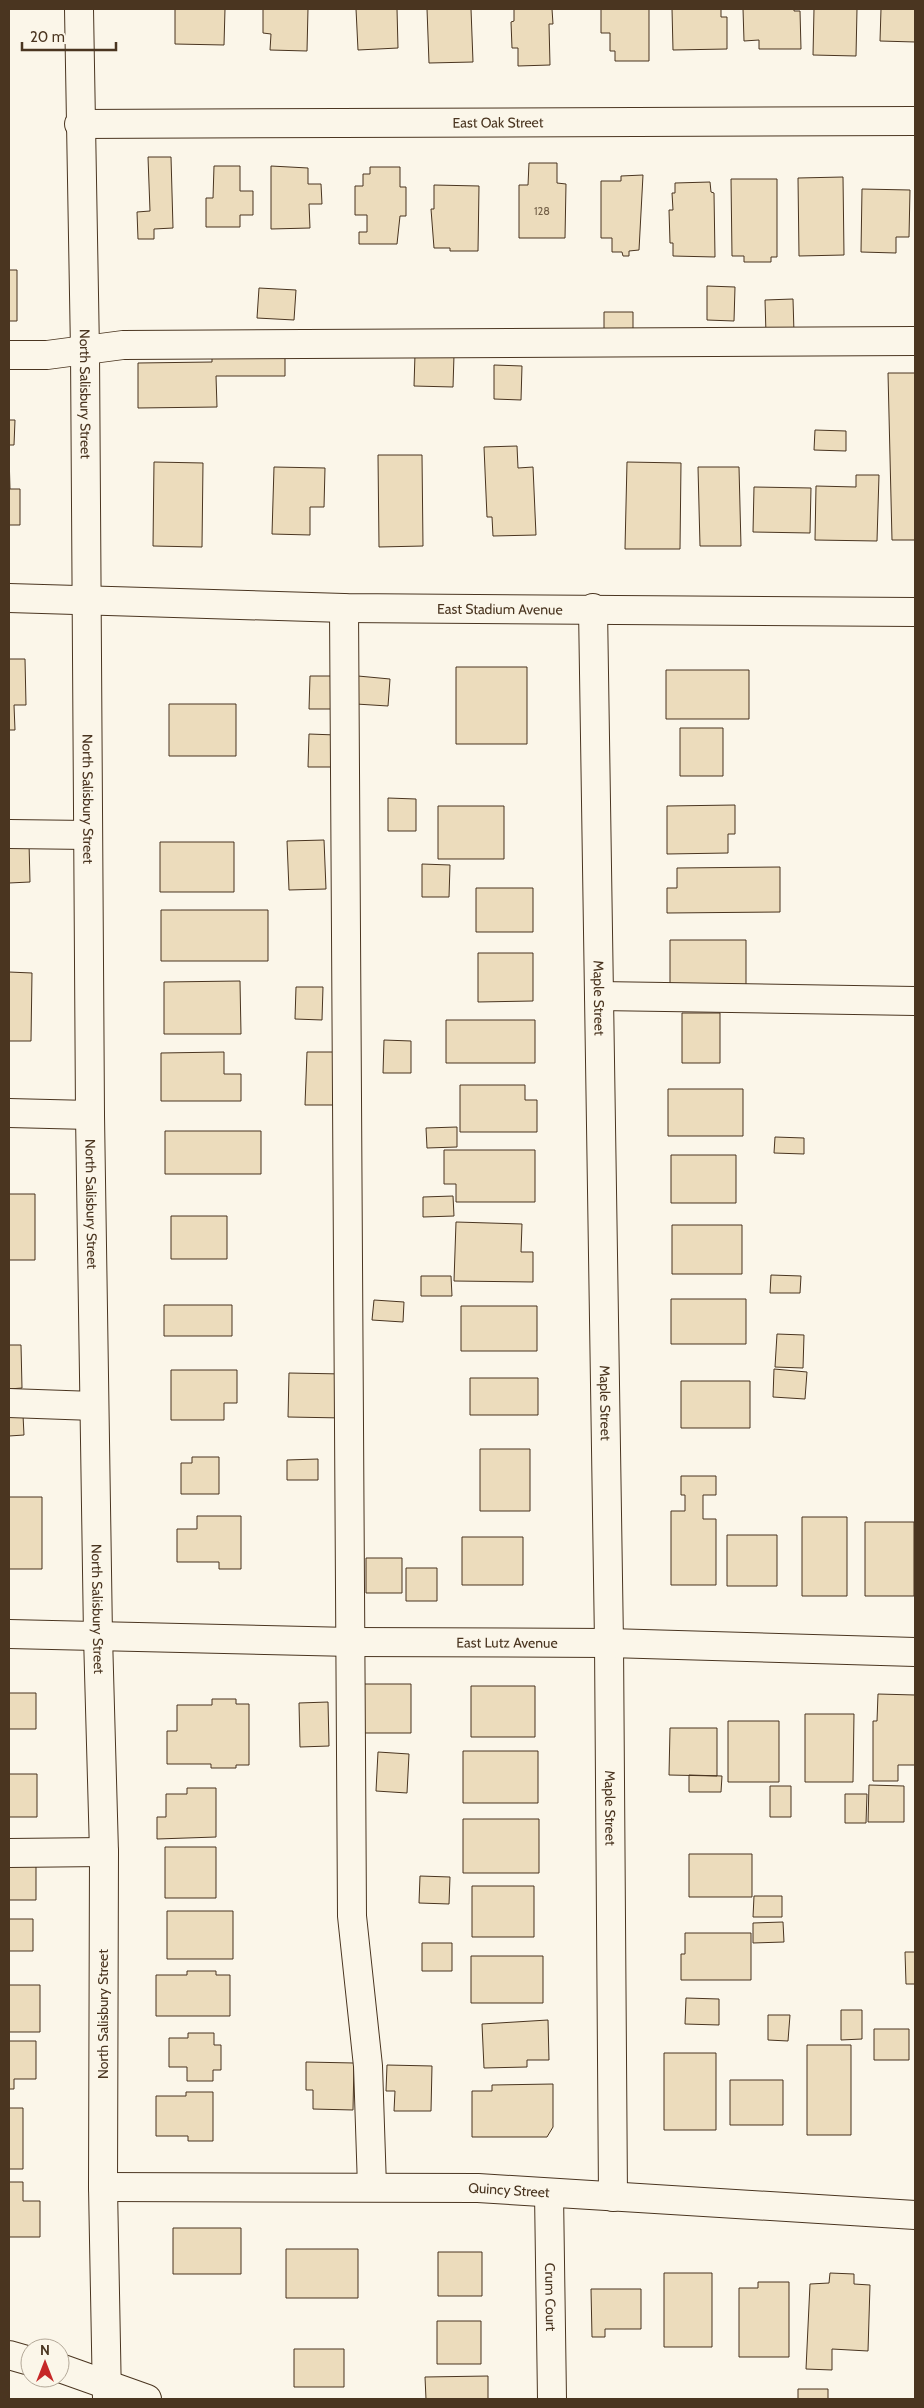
<svg xmlns="http://www.w3.org/2000/svg" width="924" height="2408" font-family="Cabin,sans-serif">
	<style>
		.building { fill: #ecdcbc; stroke: #4a3520 }
		.lines { fill: none; stroke-linecap: round; stroke-linejoin: round }
		.minor-casing { stroke: #4a3520; stroke-width: 30 }
		.major-casing { stroke: #4a3520; stroke-width: 30 }
		.minor { stroke: #fbf6e9; stroke-width: 28 }
		.major { stroke: #fbf6e9; stroke-width: 28 }
		.labels { text-anchor: middle; dominant-baseline: central; stroke-width: 4; stroke-linejoin: round; paint-order: stroke }
		.number-label { font-size: 11px; fill: #725f47 }
		.street-label { font-size: 14px; fill: #4a3520; stroke: #fbf6e9 }
	</style>
	<rect width="100%" height="100%" fill="#fbf6e9"/>
	<path class="building" d="M 175,9 L 225,9 L 224,45 L 175,44 Z
		M 263,9 L 308,9 L 307,51 L 270,50 L 271,34 L 263,33 Z
		M 356,9 L 397,9 L 398,48 L 358,50 Z
		M 427,9 L 471,9 L 473,62 L 429,63 Z
		M 514,9 L 552,9 L 553,24 L 549,24 L 550,65 L 518,66 L 518,48 L 512,48 L 511,22 L 514,21 Z
		M 601,9 L 649,9 L 649,61 L 615,61 L 615,51 L 610,51 L 610,33 L 601,33 Z
		M 672,9 L 721,9 L 721,17 L 727,17 L 727,49 L 673,50 Z
		M 743,9 L 794,9 L 794,11 L 800,11 L 801,49 L 759,49 L 759,40 L 744,41 Z
		M 814,9 L 857,9 L 856,56 L 813,55 Z
		M 881,9 L 915,9 L 915,42 L 880,41 Z
		M 148,157 L 171,157 L 173,228 L 154,229 L 154,239 L 138,239 L 137,212 L 150,211 Z
		M 529,163 L 557,163 L 557,183 L 566,184 L 565,238 L 519,238 L 519,185 L 528,185 Z
		M 214,166 L 240,166 L 240,191 L 253,191 L 253,215 L 240,215 L 240,227 L 206,227 L 206,198 L 213,198 Z
		M 271,166 L 308,168 L 308,184 L 321,184 L 322,204 L 309,204 L 310,228 L 271,229 Z
		M 370,167 L 400,167 L 400,187 L 406,187 L 406,216 L 400,216 L 397,244 L 359,244 L 359,232 L 367,232 L 367,215 L 355,215 L 355,186 L 363,186 L 363,174 L 370,174 Z
		M 643,175 L 639,250 L 629,251 L 629,256 L 623,256 L 622,252 L 612,252 L 612,238 L 601,238 L 601,181 L 621,181 L 621,176 Z
		M 843,177 L 844,255 L 799,256 L 798,178 Z
		M 731,179 L 777,179 L 777,257 L 771,257 L 771,262 L 744,262 L 744,256 L 732,256 Z
		M 710,182 L 711,192 L 714,193 L 715,257 L 673,256 L 673,243 L 670,243 L 669,210 L 673,210 L 672,193 L 675,193 L 675,183 Z
		M 434,185 L 479,186 L 478,251 L 450,251 L 450,248 L 434,248 L 431,209 L 434,209 Z
		M 862,189 L 910,190 L 909,237 L 896,237 L 896,253 L 861,252 Z
		M 9,270 L 17,270 L 17,321 L 9,321 Z
		M 707,286 L 735,287 L 734,321 L 707,320 Z
		M 259,288 L 296,290 L 294,320 L 257,318 Z
		M 793,299 L 794,333 L 766,334 L 765,300 Z
		M 604,312 L 633,312 L 633,329 L 604,329 Z
		M 285,352 L 285,376 L 216,376 L 217,407 L 138,408 L 138,363 L 212,362 L 212,353 Z
		M 415,354 L 454,355 L 453,387 L 414,386 Z
		M 494,365 L 522,366 L 521,400 L 494,399 Z
		M 888,373 L 915,373 L 915,540 L 892,540 Z
		M 9,420 L 15,420 L 14,445 L 9,445 Z
		M 815,430 L 846,431 L 846,451 L 814,450 Z
		M 517,446 L 518,468 L 533,467 L 536,535 L 493,536 L 492,517 L 487,517 L 484,447 Z
		M 9,454 L 10,489 L 20,489 L 20,525 L 9,525 Z
		M 378,455 L 422,455 L 423,546 L 379,547 Z
		M 154,462 L 203,463 L 202,547 L 153,546 Z
		M 627,462 L 681,463 L 680,549 L 625,549 Z
		M 274,467 L 325,468 L 324,507 L 310,507 L 310,535 L 272,534 Z
		M 698,467 L 739,467 L 741,546 L 700,546 Z
		M 856,475 L 879,475 L 877,541 L 815,540 L 816,486 L 856,487 Z
		M 754,487 L 811,488 L 810,533 L 753,532 Z
		M 9,659 L 25,659 L 26,705 L 14,705 L 15,730 L 9,730 Z
		M 456,667 L 527,667 L 527,744 L 456,744 Z
		M 666,670 L 749,670 L 749,719 L 666,719 Z
		M 310,676 L 337,676 L 337,709 L 309,709 Z
		M 358,676 L 390,679 L 388,706 L 356,704 Z
		M 169,704 L 236,704 L 236,756 L 169,756 Z
		M 680,728 L 723,728 L 723,776 L 680,776 Z
		M 309,734 L 336,735 L 336,767 L 308,767 Z
		M 388,798 L 416,799 L 416,831 L 388,831 Z
		M 735,805 L 735,834 L 728,834 L 728,853 L 667,854 L 667,806 Z
		M 438,806 L 504,806 L 504,859 L 438,859 Z
		M 324,840 L 326,889 L 289,890 L 287,841 Z
		M 160,842 L 234,842 L 234,892 L 160,892 Z
		M 9,843 L 29,843 L 30,882 L 9,883 Z
		M 422,864 L 450,865 L 449,897 L 422,897 Z
		M 780,867 L 780,912 L 667,913 L 667,888 L 677,888 L 677,868 Z
		M 476,888 L 533,888 L 533,932 L 476,932 Z
		M 161,910 L 268,910 L 268,961 L 161,961 Z
		M 670,940 L 746,940 L 746,988 L 670,988 Z
		M 478,953 L 533,953 L 533,1001 L 478,1002 Z
		M 9,972 L 32,973 L 31,1041 L 9,1041 Z
		M 240,981 L 241,1034 L 164,1034 L 164,982 Z
		M 296,987 L 323,987 L 322,1020 L 295,1019 Z
		M 682,1013 L 720,1013 L 720,1063 L 682,1063 Z
		M 446,1020 L 535,1020 L 535,1063 L 446,1063 Z
		M 384,1040 L 411,1041 L 411,1073 L 383,1073 Z
		M 224,1052 L 224,1074 L 241,1074 L 241,1101 L 161,1101 L 161,1053 Z
		M 307,1052 L 340,1052 L 338,1105 L 305,1105 Z
		M 460,1085 L 525,1085 L 525,1100 L 537,1100 L 537,1132 L 460,1132 Z
		M 668,1089 L 743,1089 L 743,1136 L 668,1136 Z
		M 457,1127 L 457,1147 L 427,1148 L 426,1128 Z
		M 165,1131 L 261,1131 L 261,1174 L 165,1174 Z
		M 775,1137 L 804,1138 L 804,1154 L 774,1153 Z
		M 444,1150 L 535,1150 L 535,1202 L 456,1202 L 456,1184 L 444,1184 Z
		M 671,1155 L 736,1155 L 736,1203 L 671,1203 Z
		M 9,1194 L 35,1194 L 35,1260 L 9,1260 Z
		M 453,1196 L 454,1216 L 423,1217 L 423,1197 Z
		M 171,1216 L 227,1216 L 227,1259 L 171,1259 Z
		M 456,1222 L 522,1224 L 521,1252 L 533,1252 L 533,1282 L 454,1281 Z
		M 672,1225 L 742,1225 L 742,1274 L 672,1274 Z
		M 771,1275 L 801,1276 L 800,1293 L 770,1293 Z
		M 421,1276 L 451,1276 L 452,1296 L 421,1296 Z
		M 671,1299 L 746,1299 L 746,1344 L 671,1344 Z
		M 374,1300 L 404,1302 L 403,1322 L 372,1320 Z
		M 164,1305 L 232,1305 L 232,1336 L 164,1336 Z
		M 461,1306 L 537,1306 L 537,1351 L 461,1351 Z
		M 777,1334 L 804,1335 L 803,1368 L 775,1367 Z
		M 9,1345 L 21,1345 L 22,1388 L 9,1389 Z
		M 774,1369 L 807,1372 L 805,1399 L 773,1397 Z
		M 171,1370 L 237,1370 L 237,1403 L 224,1403 L 224,1420 L 171,1420 Z
		M 289,1373 L 344,1374 L 344,1418 L 288,1417 Z
		M 470,1378 L 538,1378 L 538,1415 L 470,1415 Z
		M 681,1381 L 750,1381 L 750,1428 L 681,1428 Z
		M 23,1415 L 24,1435 L 9,1436 L 9,1416 Z
		M 480,1449 L 530,1449 L 530,1511 L 480,1511 Z
		M 192,1457 L 219,1457 L 219,1494 L 181,1494 L 181,1463 L 192,1463 Z
		M 318,1459 L 318,1480 L 287,1480 L 287,1460 Z
		M 681,1476 L 716,1476 L 716,1495 L 703,1495 L 703,1519 L 716,1519 L 716,1585 L 671,1585 L 671,1511 L 685,1511 L 685,1495 L 681,1495 Z
		M 9,1497 L 42,1497 L 42,1569 L 9,1569 Z
		M 197,1516 L 241,1516 L 241,1569 L 219,1569 L 219,1562 L 177,1562 L 177,1529 L 197,1529 Z
		M 802,1517 L 847,1517 L 847,1596 L 802,1596 Z
		M 865,1522 L 914,1522 L 914,1596 L 865,1596 Z
		M 727,1535 L 777,1535 L 777,1586 L 727,1586 Z
		M 462,1537 L 523,1537 L 523,1585 L 462,1585 Z
		M 366,1558 L 402,1558 L 402,1593 L 366,1593 Z
		M 406,1568 L 437,1568 L 437,1601 L 406,1601 Z
		M 362,1684 L 411,1684 L 411,1733 L 362,1733 Z
		M 471,1686 L 535,1686 L 535,1737 L 471,1737 Z
		M 9,1693 L 36,1693 L 36,1729 L 9,1729 Z
		M 878,1694 L 915,1695 L 915,1765 L 898,1765 L 898,1781 L 873,1781 L 873,1721 L 877,1721 Z
		M 212,1699 L 236,1699 L 236,1704 L 249,1704 L 249,1765 L 236,1765 L 236,1768 L 211,1768 L 211,1764 L 167,1764 L 167,1731 L 177,1731 L 177,1705 L 212,1705 Z
		M 328,1702 L 329,1746 L 300,1747 L 299,1703 Z
		M 805,1714 L 854,1714 L 853,1782 L 805,1782 Z
		M 728,1721 L 779,1721 L 779,1782 L 728,1782 Z
		M 670,1728 L 717,1728 L 717,1776 L 669,1775 Z
		M 463,1751 L 538,1751 L 538,1803 L 463,1803 Z
		M 378,1752 L 409,1754 L 407,1793 L 376,1791 Z
		M 9,1774 L 37,1774 L 37,1817 L 9,1817 Z
		M 689,1775 L 722,1776 L 721,1792 L 689,1792 Z
		M 869,1785 L 904,1786 L 904,1822 L 868,1822 Z
		M 770,1786 L 791,1786 L 791,1817 L 770,1817 Z
		M 187,1788 L 216,1788 L 216,1837 L 157,1839 L 157,1817 L 166,1817 L 166,1794 L 187,1794 Z
		M 845,1794 L 867,1794 L 866,1823 L 845,1823 Z
		M 463,1819 L 539,1819 L 539,1873 L 463,1873 Z
		M 165,1847 L 216,1847 L 216,1898 L 165,1898 Z
		M 689,1854 L 752,1854 L 752,1897 L 689,1897 Z
		M 9,1865 L 36,1865 L 36,1900 L 9,1900 Z
		M 420,1876 L 450,1877 L 449,1904 L 419,1903 Z
		M 472,1886 L 534,1886 L 534,1937 L 472,1937 Z
		M 754,1896 L 782,1896 L 782,1917 L 753,1917 Z
		M 167,1911 L 233,1911 L 233,1959 L 167,1959 Z
		M 9,1919 L 33,1919 L 33,1951 L 9,1951 Z
		M 783,1922 L 784,1942 L 753,1943 L 753,1923 Z
		M 685,1933 L 751,1933 L 751,1980 L 681,1980 L 681,1954 L 685,1954 Z
		M 422,1943 L 452,1943 L 452,1971 L 422,1971 Z
		M 905,1952 L 915,1952 L 915,1984 L 906,1984 Z
		M 471,1956 L 543,1956 L 543,2003 L 471,2003 Z
		M 187,1971 L 216,1971 L 216,1975 L 230,1975 L 230,2016 L 156,2016 L 156,1975 L 187,1975 Z
		M 9,1985 L 40,1985 L 40,2032 L 9,2032 Z
		M 686,1998 L 719,1999 L 719,2025 L 685,2024 Z
		M 841,2010 L 862,2010 L 862,2039 L 841,2040 Z
		M 768,2015 L 790,2015 L 788,2041 L 768,2040 Z
		M 548,2020 L 549,2060 L 527,2060 L 527,2067 L 484,2068 L 482,2024 Z
		M 874,2029 L 909,2029 L 909,2060 L 874,2060 Z
		M 188,2033 L 214,2033 L 214,2045 L 221,2045 L 221,2070 L 213,2070 L 213,2081 L 187,2081 L 187,2067 L 169,2067 L 169,2038 L 188,2038 Z
		M 9,2041 L 36,2041 L 36,2079 L 14,2079 L 14,2089 L 9,2089 Z
		M 807,2045 L 851,2045 L 851,2135 L 807,2135 Z
		M 664,2053 L 716,2053 L 716,2130 L 664,2130 Z
		M 306,2062 L 354,2063 L 353,2110 L 313,2109 L 313,2090 L 306,2090 Z
		M 387,2065 L 432,2066 L 431,2111 L 394,2111 L 395,2091 L 386,2091 Z
		M 730,2080 L 783,2080 L 783,2125 L 730,2125 Z
		M 553,2084 L 553,2127 L 547,2137 L 472,2137 L 472,2091 L 492,2091 L 492,2085 Z
		M 186,2092 L 213,2092 L 213,2141 L 188,2141 L 188,2136 L 156,2136 L 156,2096 L 186,2096 Z
		M 9,2108 L 23,2108 L 23,2169 L 9,2169 Z
		M 9,2182 L 23,2182 L 23,2201 L 40,2201 L 40,2237 L 9,2237 Z
		M 173,2228 L 241,2228 L 241,2274 L 173,2274 Z
		M 286,2249 L 358,2249 L 358,2298 L 286,2298 Z
		M 438,2252 L 482,2252 L 482,2296 L 438,2296 Z
		M 664,2273 L 712,2273 L 712,2347 L 664,2347 Z
		M 830,2273 L 854,2274 L 854,2284 L 870,2285 L 868,2351 L 832,2349 L 832,2370 L 806,2369 L 810,2284 L 829,2283 Z
		M 758,2282 L 789,2282 L 789,2357 L 739,2357 L 739,2288 L 758,2288 Z
		M 591,2289 L 641,2289 L 641,2329 L 605,2329 L 605,2337 L 592,2337 Z
		M 437,2321 L 481,2321 L 481,2364 L 437,2364 Z
		M 294,2349 L 344,2349 L 344,2387 L 294,2387 Z
		M 488,2376 L 488,2399 L 426,2399 L 425,2377 Z
		M 798,2389 L 828,2389 L 828,2399 L 798,2399 Z"/>
	<g class="lines">
		<defs>
			<g id="minor">
				<path id="s1" d="M 79,9 L 85,351 L 90,1115 L 98,1636 L 104,1852 L 103,2187 L 107,2399"/>
				<path id="s2" d="M 79,124 L 915,121"/>
				<path d="M 9,355 L 47,355 L 123,345 L 915,341"/>
				<path id="s3" d="M 9,598 L 344,608 L 915,612"/>
				<path d="M 344,608 L 352,1916 L 368,2066 L 372,2187"/>
				<path id="s4" d="M 593,608 L 609,1643 L 613,2197"/>
				<path d="M 9,834 L 88,835"/>
				<path d="M 599,996 L 915,1001"/>
				<path d="M 9,1113 L 90,1115"/>
				<path d="M 9,1403 L 94,1406"/>
				<path id="s5" d="M 9,1634 L 351,1642 L 609,1643 L 915,1652"/>
				<path d="M 9,1853 L 104,1852"/>
				<path id="s6" d="M 103,2187 L 478,2188 L 915,2215"/>
				<path id="s7" d="M 549,2193 L 552,2399"/>
			</g>
			<path id="major" d="M 9,2355 L 30,2361
				M 60,2368 L 147,2399"/>
		</defs>
		<use href="#minor" class="minor-casing"/>
		<use href="#major" class="major-casing"/>
		<use href="#minor" class="minor"/>
		<use href="#major" class="major"/>
	</g>
	<g class="labels">
		<g class="number-label">
			<text x="542" y="211">128</text>
		</g>
		<g class="street-label">
			<text stroke="none"><textPath href="#s2" startOffset="419">East Oak Street</textPath></text>
			<text stroke="none"><textPath href="#s1" startOffset="385">North Salisbury Street</textPath></text>
			<text stroke="none"><textPath href="#s3" startOffset="491">East Stadium Avenue</textPath></text>
			<text stroke="none"><textPath href="#s1" startOffset="790">North Salisbury Street</textPath></text>
			<text stroke="none"><textPath href="#s4" startOffset="390">Maple Street</textPath></text>
			<text stroke="none"><textPath href="#s1" startOffset="1195">North Salisbury Street</textPath></text>
			<text stroke="none"><textPath href="#s4" startOffset="795">Maple Street</textPath></text>
			<text stroke="none"><textPath href="#s1" startOffset="1600">North Salisbury Street</textPath></text>
			<text stroke="none"><textPath href="#s5" startOffset="498">East Lutz Avenue</textPath></text>
			<text stroke="none"><textPath href="#s4" startOffset="1200">Maple Street</textPath></text>
			<text transform="translate(103 2014) rotate(-90)">North Salisbury Street</text>
			<text stroke="none"><textPath href="#s6" startOffset="406">Quincy Street</textPath></text>
			<text stroke="none"><textPath href="#s7" startOffset="104">Crum Court</textPath></text>
		</g>
	</g>
	<rect width="924" height="2408" fill="none" stroke="#4a3520" stroke-width="20"/>
	<g transform="translate(45 2363)"><circle r="24" fill="#fbf6e9" stroke="#b4a999"/>
	<path d="M0-4L9 19L0 12L-9 19Z" fill="#c62828"/>
	<text y="-8" font-size="14" font-weight="bold" text-anchor="middle" fill="#4a3520">N</text>
	</g>
	<path d="M22 42v8h94v-8" fill="none" stroke="#4a3520" stroke-width="2.5"/>
	<text x="30" y="42" font-size="15" fill="#4a3520" stroke="#fbf6e9" stroke-width="4" paint-order="stroke">20 m</text>
</svg>
